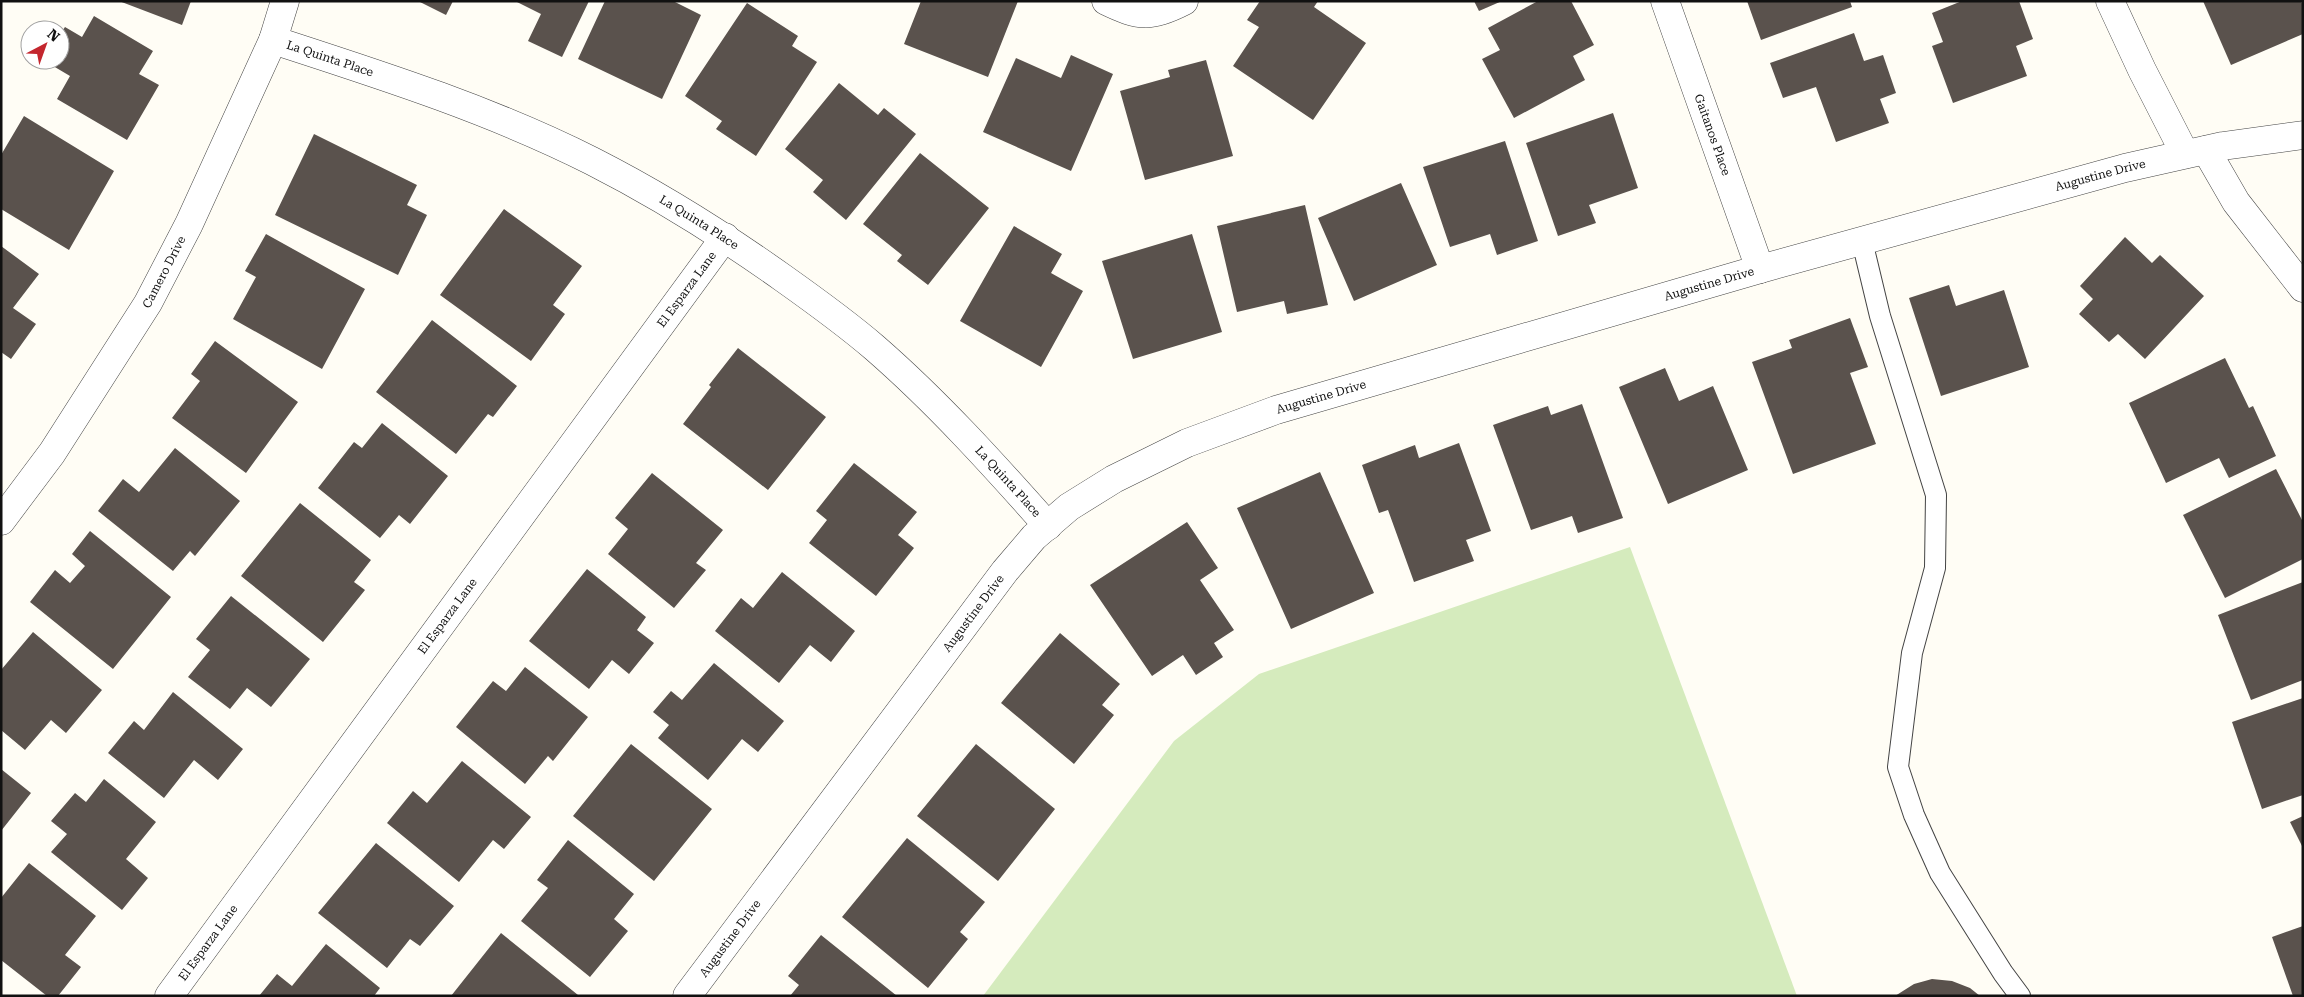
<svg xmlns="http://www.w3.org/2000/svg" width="2304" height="997" font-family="'Roboto Serif',serif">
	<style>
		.green { fill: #d5ebbd }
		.building { fill: #5a524d }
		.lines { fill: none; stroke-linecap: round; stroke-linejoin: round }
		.service-casing { stroke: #444; stroke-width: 22 }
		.minor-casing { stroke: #444; stroke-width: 29 }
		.service { stroke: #fff; stroke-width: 20 }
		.minor { stroke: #fff; stroke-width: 28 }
		.labels { text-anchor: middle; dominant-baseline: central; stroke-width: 5; stroke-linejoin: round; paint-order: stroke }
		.street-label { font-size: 12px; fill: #111; stroke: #fff }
	</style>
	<rect width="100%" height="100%" fill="#fffdf5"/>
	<path class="green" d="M 1630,547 L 1797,996 L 983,996 L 1174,741 L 1259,674 Z"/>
	<path class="building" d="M 119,1 L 191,1 L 182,25 Z
		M 418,1 L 453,1 L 446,15 Z
		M 515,1 L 589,1 L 562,57 L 528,41 L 541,14 Z
		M 605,1 L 673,1 L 701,15 L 662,99 L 578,59 Z
		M 921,1 L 1018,1 L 988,77 L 904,44 Z
		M 1260,1 L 1318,1 L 1314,7 L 1366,43 L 1313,120 L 1233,66 L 1259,27 L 1247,20 Z
		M 1474,1 L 1502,1 L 1479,11 Z
		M 1538,1 L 1571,1 L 1594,45 L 1573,56 L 1585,80 L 1514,118 L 1482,59 L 1500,50 L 1488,28 Z
		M 1747,1 L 1850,1 L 1852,7 L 1761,40 Z
		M 1962,1 L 2019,1 L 2033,39 L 2016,46 L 2027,76 L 1953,103 L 1932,46 L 1943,42 L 1932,13 Z
		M 2203,1 L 2301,1 L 2303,6 L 2303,34 L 2231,65 Z
		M 747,3 L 798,36 L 792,46 L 817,62 L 756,156 L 716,129 L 722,121 L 685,96 Z
		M 94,16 L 153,51 L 139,74 L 159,85 L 127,140 L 57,99 L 70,76 L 43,60 L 60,60 L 60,34 L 65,27 L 82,37 Z
		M 1854,33 L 1864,61 L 1883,55 L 1896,93 L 1880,99 L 1889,123 L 1836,142 L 1816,87 L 1783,98 L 1770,63 Z
		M 1071,55 L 1113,74 L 1071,171 L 983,132 L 1016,58 L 1061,78 Z
		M 1206,60 L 1233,156 L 1145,180 L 1120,91 L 1170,77 L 1168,70 Z
		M 839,83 L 878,115 L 884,108 L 916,134 L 846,220 L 813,192 L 823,180 L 785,149 Z
		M 1613,113 L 1638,188 L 1589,205 L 1596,223 L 1558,236 L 1526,143 Z
		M 24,116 L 114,171 L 69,250 L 1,209 L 1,155 Z
		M 314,134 L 417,185 L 407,205 L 427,215 L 398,275 L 275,215 Z
		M 1505,141 L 1538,241 L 1497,255 L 1490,234 L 1450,247 L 1423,167 Z
		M 920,153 L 989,208 L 928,285 L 897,261 L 902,255 L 863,224 Z
		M 1401,183 L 1437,265 L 1354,301 L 1318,218 Z
		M 1305,205 L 1328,305 L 1287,314 L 1284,301 L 1237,312 L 1217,226 Z
		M 504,209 L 582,266 L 553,305 L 565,314 L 531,361 L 440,295 Z
		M 1014,226 L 1062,254 L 1051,273 L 1083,291 L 1041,367 L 960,321 Z
		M 266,234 L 365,289 L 322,369 L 233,319 L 256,277 L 245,271 Z
		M 1192,234 L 1222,332 L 1133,359 L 1102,261 Z
		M 2125,237 L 2152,263 L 2160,255 L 2204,296 L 2145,359 L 2118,334 L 2109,342 L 2079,314 L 2093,299 L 2080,286 Z
		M 1,246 L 39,274 L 13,308 L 36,324 L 11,359 L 1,352 Z
		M 1949,285 L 1956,306 L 2004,290 L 2029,367 L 1941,396 L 1909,298 Z
		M 1850,318 L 1868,367 L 1850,373 L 1876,444 L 1793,474 L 1752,362 L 1792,348 L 1789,340 Z
		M 432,320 L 517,386 L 493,417 L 488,414 L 456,454 L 376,392 Z
		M 215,341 L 298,402 L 246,473 L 172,418 L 200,381 L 191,374 Z
		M 738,348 L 826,417 L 768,490 L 683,424 L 711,387 L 709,385 Z
		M 2225,358 L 2249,408 L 2253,406 L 2276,456 L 2229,478 L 2219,458 L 2166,483 L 2129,403 Z
		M 1665,368 L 1679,401 L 1713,386 L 1748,470 L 1668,504 L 1619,387 Z
		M 1582,404 L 1623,518 L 1578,533 L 1572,516 L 1531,530 L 1493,425 L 1548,406 L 1551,415 Z
		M 382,423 L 448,476 L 410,524 L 399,515 L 380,538 L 318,488 L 354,442 L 362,448 Z
		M 1459,443 L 1491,531 L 1466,540 L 1474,561 L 1414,582 L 1388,510 L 1379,513 L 1362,465 L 1415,445 L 1419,458 Z
		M 175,448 L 240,501 L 195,556 L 190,551 L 173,571 L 98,511 L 123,479 L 139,492 Z
		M 854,463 L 917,512 L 898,535 L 914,548 L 876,596 L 809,543 L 827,520 L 816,511 Z
		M 2276,469 L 2303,522 L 2303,559 L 2225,598 L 2183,515 Z
		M 1320,472 L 1374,593 L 1291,629 L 1237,508 Z
		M 652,473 L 723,530 L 696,563 L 706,570 L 674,608 L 608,554 L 628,529 L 615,518 Z
		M 300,503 L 371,560 L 354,582 L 365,590 L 323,642 L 241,576 Z
		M 1187,522 L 1218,568 L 1200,580 L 1234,630 L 1214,643 L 1223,657 L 1196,675 L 1183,655 L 1152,676 L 1090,585 Z
		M 90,531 L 171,597 L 113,669 L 30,602 L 55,570 L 70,583 L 85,566 L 72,554 Z
		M 587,569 L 646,617 L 637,630 L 654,643 L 629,674 L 612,660 L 589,689 L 529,641 Z
		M 782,572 L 855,631 L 831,662 L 810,645 L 779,683 L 715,631 L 741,598 L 753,608 Z
		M 2303,582 L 2303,680 L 2251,700 L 2218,615 Z
		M 231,596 L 310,659 L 271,707 L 247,688 L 230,709 L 188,677 L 210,650 L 196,639 Z
		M 33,632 L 102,690 L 66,733 L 51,720 L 25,750 L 1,730 L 1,670 Z
		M 1060,633 L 1120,684 L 1102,705 L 1114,715 L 1074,764 L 1001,703 Z
		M 714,663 L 784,721 L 758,752 L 742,739 L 708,780 L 658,738 L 669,725 L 653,712 L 671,691 L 682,700 Z
		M 525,667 L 588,717 L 553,761 L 548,756 L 525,784 L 456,727 L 493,681 L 506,691 Z
		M 173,692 L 243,749 L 218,780 L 194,760 L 164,798 L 108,753 L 134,721 L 144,730 Z
		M 2303,698 L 2303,795 L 2262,809 L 2232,722 Z
		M 631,744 L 712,809 L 654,881 L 573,816 Z
		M 976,744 L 1055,809 L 998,881 L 917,816 Z
		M 462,761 L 531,817 L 504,849 L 493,840 L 459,882 L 387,823 L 413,791 L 427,803 Z
		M 1,769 L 31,793 L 1,831 Z
		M 104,779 L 156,822 L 126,859 L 148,878 L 122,910 L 51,852 L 67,834 L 51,821 L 75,793 L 86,802 Z
		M 2303,816 L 2303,848 L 2290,822 Z
		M 907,838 L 985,902 L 960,932 L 968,939 L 928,988 L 842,917 Z
		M 568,840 L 634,894 L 614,919 L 628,931 L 590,977 L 521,921 L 548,888 L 537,880 Z
		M 376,843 L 454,906 L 420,946 L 410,939 L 387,968 L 318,913 Z
		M 29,863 L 96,916 L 65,955 L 81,967 L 58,996 L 47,996 L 1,960 L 1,898 Z
		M 2303,926 L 2303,996 L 2293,996 L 2272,937 Z
		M 501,933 L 578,995 L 577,996 L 451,996 Z
		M 821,935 L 897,996 L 790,996 L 799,985 L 788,976 Z
		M 326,944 L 380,988 L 374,996 L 259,996 L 277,974 L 292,986 Z
		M 1932,979 L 1952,981 L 1970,988 L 1980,996 L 1895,996 L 1914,984 Z"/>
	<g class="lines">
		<defs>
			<path id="service" d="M 1862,241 L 1880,316 L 1936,495 L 1935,568 L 1912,653 L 1898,767 L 1914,815 L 1940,873 L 2003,973 L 2020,996"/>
			<g id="minor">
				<path d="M 1106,1 C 1139,17 1151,18 1184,1"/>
				<path id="s1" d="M 1665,1 L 1760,269"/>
				<path d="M 2110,1 L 2142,70 L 2185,154"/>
				<path id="s2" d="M 273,40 C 381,75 491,110 592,161 C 659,195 721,234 783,278 C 814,300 846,323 875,348 C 937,402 993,464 1048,526"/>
				<path d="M 2206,150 L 2236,202 L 2303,288"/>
				<path id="s3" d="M 1,521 L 52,453 L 148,303 L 189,224 L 273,40 L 285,1"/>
				<path id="s4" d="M 169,996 L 725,237"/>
				<path id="s5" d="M 687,996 L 1005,571 L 1034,537 L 1069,507 L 1114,479 L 1187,443 L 1276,410 L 1760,269 L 2125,168 L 2223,146 L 2303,135"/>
			</g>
		</defs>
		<use href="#service" class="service-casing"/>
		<use href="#minor" class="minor-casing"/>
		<use href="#service" class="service"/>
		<use href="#minor" class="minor"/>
	</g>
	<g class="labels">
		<g class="street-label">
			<text stroke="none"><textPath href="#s2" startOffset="60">La Quinta Place</textPath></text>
			<text stroke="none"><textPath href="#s1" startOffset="142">Gaitanos Place</textPath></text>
			<text stroke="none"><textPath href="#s5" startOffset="1708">Augustine Drive</textPath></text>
			<text stroke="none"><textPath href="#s2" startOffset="465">La Quinta Place</textPath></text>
			<text stroke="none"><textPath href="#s3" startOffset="298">Camero Drive</textPath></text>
			<text stroke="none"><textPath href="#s5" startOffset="1302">Augustine Drive</textPath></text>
			<text stroke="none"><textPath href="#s4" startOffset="876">El Esparza Lane</textPath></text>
			<text stroke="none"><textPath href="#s5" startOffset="898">Augustine Drive</textPath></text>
			<text stroke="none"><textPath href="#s2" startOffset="870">La Quinta Place</textPath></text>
			<text stroke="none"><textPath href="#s5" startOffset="478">Augustine Drive</textPath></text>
			<text stroke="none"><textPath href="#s4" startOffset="471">El Esparza Lane</textPath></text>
			<text stroke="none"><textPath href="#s5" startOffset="72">Augustine Drive</textPath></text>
			<text stroke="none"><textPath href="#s4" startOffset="66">El Esparza Lane</textPath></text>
		</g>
	</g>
	<rect width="2304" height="997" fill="none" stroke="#111111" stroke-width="5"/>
	<g transform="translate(45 45) rotate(41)"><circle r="24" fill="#ffffff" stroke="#a0a0a0"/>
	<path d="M0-4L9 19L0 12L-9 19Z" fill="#c4262e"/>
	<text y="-8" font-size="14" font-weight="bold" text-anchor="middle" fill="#111111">N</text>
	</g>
</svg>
